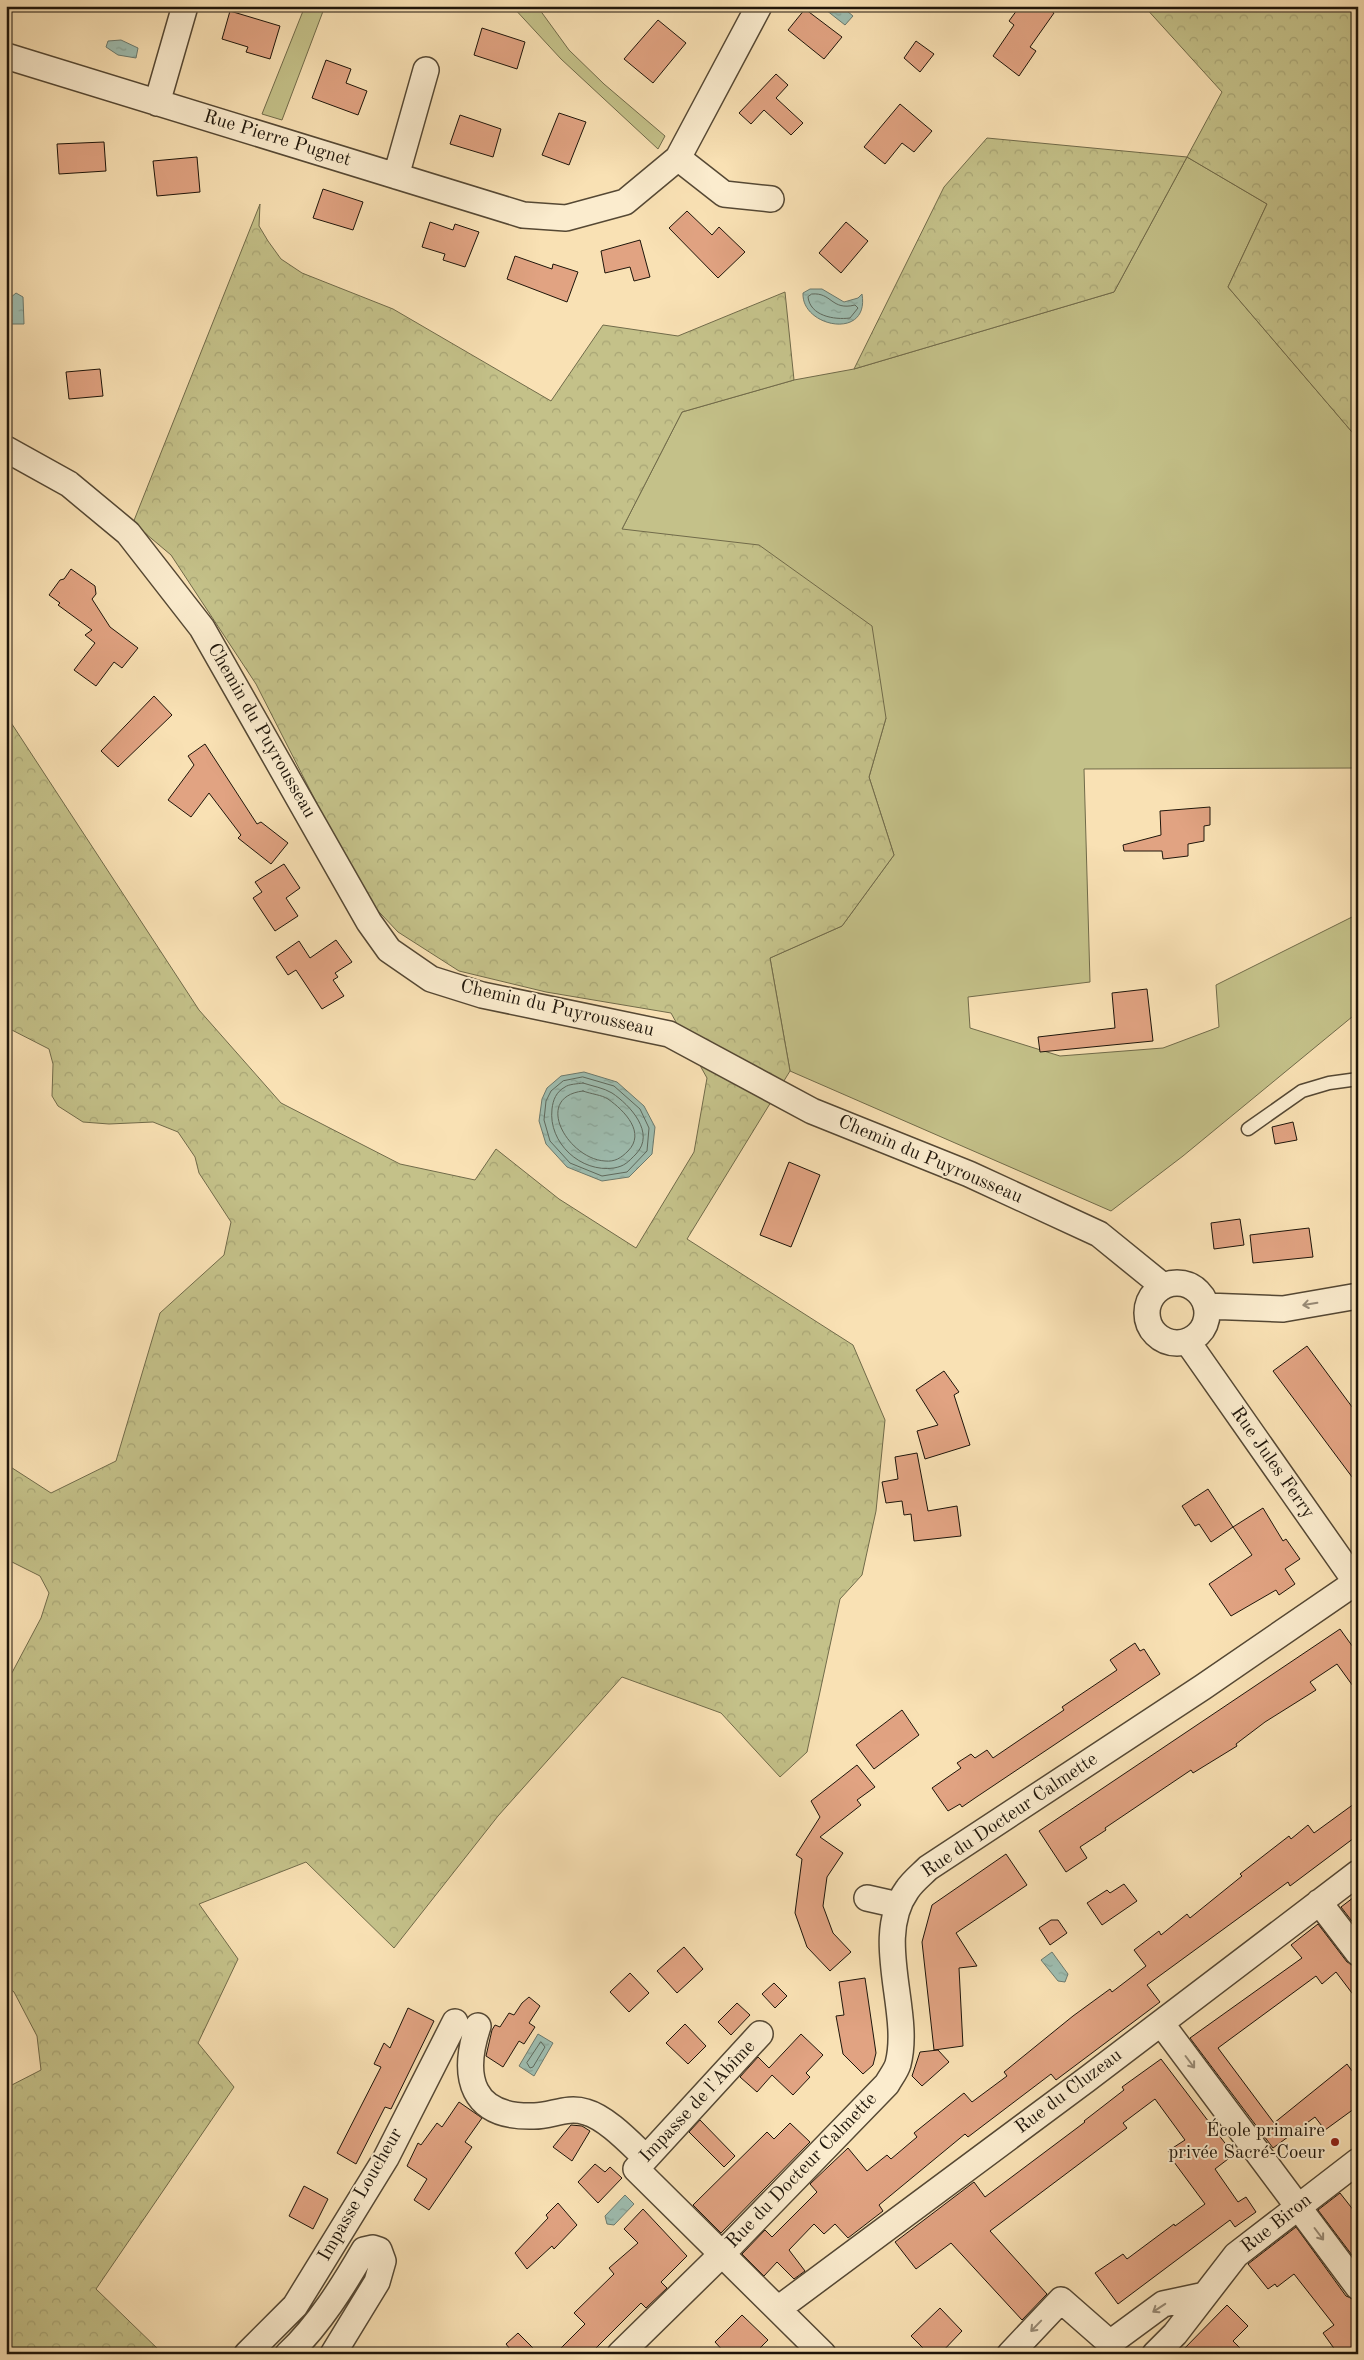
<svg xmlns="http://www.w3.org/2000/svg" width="1364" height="2360" font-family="'Old Standard TT',serif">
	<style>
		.grass { fill: #c4c189; stroke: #716b4a }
		.forest { fill: url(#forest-crowns); stroke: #716b4a }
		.water { fill: url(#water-ripples); stroke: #6b7a6e }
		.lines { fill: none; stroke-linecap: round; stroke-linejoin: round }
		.shore { stroke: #5e695d; stroke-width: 1 }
		.building { fill: #e1a382; stroke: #1e150a }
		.service-casing { stroke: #554834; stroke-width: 15 }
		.minor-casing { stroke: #554834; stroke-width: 28 }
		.service { stroke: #fbecce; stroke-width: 12 }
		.minor { stroke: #fbecce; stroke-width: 25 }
		.oneway { stroke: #988b76 }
		.poi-dot { fill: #8f2418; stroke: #fbecce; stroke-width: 2 }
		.labels { text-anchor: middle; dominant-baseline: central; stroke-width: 4; stroke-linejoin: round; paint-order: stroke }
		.street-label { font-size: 19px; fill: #1e150a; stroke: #fbecce }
		.poi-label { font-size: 19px; fill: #1e150a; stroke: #fbecce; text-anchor: end }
	</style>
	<defs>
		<pattern id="forest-crowns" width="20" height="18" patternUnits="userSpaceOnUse" patternTransform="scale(1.25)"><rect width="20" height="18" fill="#c4c189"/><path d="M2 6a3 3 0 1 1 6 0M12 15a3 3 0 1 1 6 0" fill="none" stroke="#a8a575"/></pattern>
		<pattern id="water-ripples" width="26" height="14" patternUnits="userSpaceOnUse" patternTransform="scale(1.25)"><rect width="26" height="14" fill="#9ebdb0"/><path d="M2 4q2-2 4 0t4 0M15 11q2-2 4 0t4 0" fill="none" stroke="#88a296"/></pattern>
	</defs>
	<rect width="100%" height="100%" fill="#f9e1b4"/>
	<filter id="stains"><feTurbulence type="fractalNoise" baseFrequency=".004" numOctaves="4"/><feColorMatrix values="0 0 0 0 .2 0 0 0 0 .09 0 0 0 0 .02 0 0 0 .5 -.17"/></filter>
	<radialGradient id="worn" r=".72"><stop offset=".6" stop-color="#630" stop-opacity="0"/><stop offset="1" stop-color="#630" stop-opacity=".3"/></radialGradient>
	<path class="grass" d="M 305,6 L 325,6 L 282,120 L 262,114 Z
		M 512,6 L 537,6 L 569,50 L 604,84 L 665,136 L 658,149 L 561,59 Z
		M 1187,157 L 1267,204 L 1228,287 L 1358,439 L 1358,768 L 1084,769 L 1090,982 L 968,997 L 970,1028 L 1060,1056 L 1163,1048 L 1219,1027 L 1216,985 L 1358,914 L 1358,1012 L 1183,1156 L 1111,1211 L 790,1071 L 770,958 L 842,926 L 894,855 L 869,777 L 886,718 L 622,529 L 682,412 L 794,380 L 854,369 L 1114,292 Z"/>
	<path class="forest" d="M 1144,6 L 1358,6 L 1358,439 L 1228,287 L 1267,204 L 1187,157 L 1114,292 L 854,369 L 944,187 L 987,138 L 1187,157 L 1222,92 Z
		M 260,204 L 259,226 L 268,241 L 281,259 L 302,273 L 393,309 L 551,401 L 603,325 L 678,336 L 785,292 L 794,380 L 682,412 L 622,529 L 759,545 L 872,626 L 886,718 L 869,777 L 894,855 L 842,926 L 770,958 L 790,1071 L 687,1239 L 853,1345 L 885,1420 L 876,1511 L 862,1575 L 840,1599 L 807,1752 L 780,1777 L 721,1713 L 622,1677 L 498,1816 L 394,1948 L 306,1862 L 199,1904 L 238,1959 L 198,2043 L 234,2087 L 96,2289 L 161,2352 L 160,2354 L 6,2354 L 6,2088 L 41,2070 L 37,2036 L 14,1992 L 6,1986 L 6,1684 L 41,1618 L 49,1593 L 40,1576 L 6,1559 L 6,1464 L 51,1493 L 116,1461 L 160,1313 L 224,1255 L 231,1222 L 199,1173 L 195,1157 L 178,1132 L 153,1122 L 109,1124 L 83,1122 L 58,1106 L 52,1096 L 53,1064 L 49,1049 L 6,1027 L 6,715 L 199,1010 L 281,1103 L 400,1164 L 475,1180 L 496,1149 L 559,1199 L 636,1248 L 694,1152 L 707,1078 L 671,1013 L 546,992 L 459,971 L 398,932 L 364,896 L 256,684 L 171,555 L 133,523 Z"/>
	<path class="water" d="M 828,6 L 841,6 L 853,16 L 845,25 L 826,10 Z
		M 121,40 L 138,48 L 136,58 L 118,55 L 106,47 L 108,41 Z
		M 810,289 L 822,289 L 844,302 L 858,298 L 862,294 C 870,341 801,327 803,293 Z
		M 16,293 L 23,297 L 24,324 L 10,324 L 10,298 Z
		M 584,1072 L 617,1082 L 644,1106 L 655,1127 L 652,1154 L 629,1177 L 602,1181 L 567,1167 L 546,1144 L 539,1121 L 542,1099 L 547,1088 L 561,1076 Z
		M 1052,1952 L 1068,1974 L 1065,1982 L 1058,1981 L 1041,1960 Z
		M 538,2034 L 553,2043 L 534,2076 L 519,2066 Z
		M 625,2195 L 634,2204 L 614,2225 L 607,2224 L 605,2216 Z"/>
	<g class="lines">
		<path class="shore" d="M 812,294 C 832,292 831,311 855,305 L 858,308 L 850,318 C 834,320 810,316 808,297 Z
			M 583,1077 L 614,1086 L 640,1109 L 649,1128 L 647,1151 L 627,1172 L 602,1176 L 570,1163 L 550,1141 L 544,1120 L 546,1101 L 551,1091 L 563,1081 Z
			M 583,1083 C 592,1086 604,1088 612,1093 C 630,1105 656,1133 636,1154 C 628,1162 625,1166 614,1168 C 581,1173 548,1143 552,1109 C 553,1100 556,1092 565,1087 C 569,1084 577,1084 583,1083 Z
			M 583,1091 C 591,1094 602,1095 608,1099 C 625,1111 646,1133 628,1151 C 621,1158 615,1162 605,1161 C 568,1159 532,1097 583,1091 Z
			M 541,2042 L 545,2047 L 533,2067 L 530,2068 L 527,2063 Z"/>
	</g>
	<path class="building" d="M 1020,6 L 1045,6 L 1054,13 L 1030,47 L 1036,51 L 1019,76 L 993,56 L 1014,25 L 1009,21 Z
		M 805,9 L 842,37 L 824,59 L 788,30 Z
		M 230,11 L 280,26 L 270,59 L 246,52 L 248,47 L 222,39 Z
		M 658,20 L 686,43 L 653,83 L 624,59 Z
		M 482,28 L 525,42 L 517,69 L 474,55 Z
		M 916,41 L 934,54 L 920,72 L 904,58 Z
		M 326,60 L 351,69 L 346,83 L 367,91 L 358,115 L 312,98 Z
		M 776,74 L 788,85 L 776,98 L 803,123 L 791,135 L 764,110 L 751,124 L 739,113 Z
		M 900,104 L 932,131 L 914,152 L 902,143 L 885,164 L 864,147 Z
		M 559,113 L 586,122 L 569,165 L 542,155 Z
		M 460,115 L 501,129 L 493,157 L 450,144 Z
		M 104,142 L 106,171 L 59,174 L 57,144 Z
		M 197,157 L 200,192 L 157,196 L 153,161 Z
		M 323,189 L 363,202 L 353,230 L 313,218 Z
		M 687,211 L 712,235 L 719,227 L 745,252 L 718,278 L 669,228 Z
		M 430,222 L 453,230 L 455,224 L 479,232 L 465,267 L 443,260 L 445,254 L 422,247 Z
		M 846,222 L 868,241 L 841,273 L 819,253 Z
		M 640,240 L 650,277 L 634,281 L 630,267 L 605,273 L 601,251 Z
		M 515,256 L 552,269 L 553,264 L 578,272 L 567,302 L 507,279 Z
		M 100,369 L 103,396 L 69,399 L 66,372 Z
		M 71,569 L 95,586 L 96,594 L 92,599 L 110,627 L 138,648 L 122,668 L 114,662 L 96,686 L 74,670 L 95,643 L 85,635 L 92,630 L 58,605 L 60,603 L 49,595 L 60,580 L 64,579 Z
		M 154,696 L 172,715 L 118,767 L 101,751 Z
		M 205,744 L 257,824 L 261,822 L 288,843 L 271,864 L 238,838 L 241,835 L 209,793 L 191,817 L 168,800 L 194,765 L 188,756 Z
		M 1210,807 L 1210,825 L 1204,826 L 1204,841 L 1188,844 L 1188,856 L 1163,859 L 1162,851 L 1124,851 L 1123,845 L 1161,835 L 1160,811 Z
		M 284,864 L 300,888 L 286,898 L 298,916 L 275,931 L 253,898 L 262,892 L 255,882 Z
		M 336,940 L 352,962 L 335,973 L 338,977 L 333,980 L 344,996 L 322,1009 L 296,970 L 288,975 L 276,957 L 299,941 L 310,958 Z
		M 1147,989 L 1153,1041 L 1040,1052 L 1038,1037 L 1115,1028 L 1112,993 Z
		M 1293,1122 L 1297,1140 L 1275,1144 L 1272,1127 Z
		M 789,1162 L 820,1175 L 791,1247 L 760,1235 Z
		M 1240,1219 L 1244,1245 L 1214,1249 L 1211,1223 Z
		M 1309,1228 L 1313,1257 L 1253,1263 L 1250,1235 Z
		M 1307,1346 L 1358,1415 L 1358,1485 L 1273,1371 Z
		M 944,1371 L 959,1392 L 954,1395 L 970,1445 L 925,1459 L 917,1431 L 938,1425 L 916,1390 Z
		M 917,1453 L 928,1511 L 957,1506 L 961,1536 L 914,1541 L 911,1514 L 904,1515 L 902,1501 L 886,1503 L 882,1482 L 898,1479 L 895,1457 Z
		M 1208,1489 L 1233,1527 L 1211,1542 L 1199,1524 L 1195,1526 L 1182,1506 Z
		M 1263,1508 L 1283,1541 L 1286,1539 L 1300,1559 L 1285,1569 L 1295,1584 L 1279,1595 L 1276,1590 L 1231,1616 L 1209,1584 L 1252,1555 L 1233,1527 Z
		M 1340,1629 L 1358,1654 L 1358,1693 L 1337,1664 L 1310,1682 L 1316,1690 L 1265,1722 L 1236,1744 L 1237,1746 L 1193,1773 L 1191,1770 L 1105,1828 L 1106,1830 L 1080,1847 L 1087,1858 L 1066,1872 L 1039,1831 Z
		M 1135,1643 L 1140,1651 L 1144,1649 L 1160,1674 L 975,1798 L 962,1807 L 960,1804 L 948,1811 L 932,1788 L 961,1768 L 957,1763 L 971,1754 L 975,1758 L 987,1750 L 993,1758 L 1018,1741 L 1064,1710 L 1062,1707 L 1117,1670 L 1110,1660 Z
		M 902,1710 L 919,1735 L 874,1769 L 856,1745 Z
		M 857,1765 L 875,1787 L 857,1800 L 861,1805 L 820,1837 L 843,1853 L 827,1877 L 823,1906 L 833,1933 L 851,1952 L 830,1971 L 807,1947 L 795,1913 L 802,1859 L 796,1855 L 820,1817 L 811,1801 Z
		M 1358,1801 L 1358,1835 L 1290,1886 L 1288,1882 L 1147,1985 L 1160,2002 L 1056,2080 L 1051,2074 L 968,2137 L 965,2134 L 879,2205 L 883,2211 L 848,2238 L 835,2224 L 824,2234 L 814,2224 L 789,2250 L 805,2271 L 794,2279 L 777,2262 L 764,2276 L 742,2254 L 765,2230 L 772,2237 L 817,2192 L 810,2184 L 848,2148 L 867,2171 L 887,2155 L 891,2159 L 917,2137 L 914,2133 L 964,2093 L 972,2102 L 1007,2076 L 1004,2072 L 1073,2016 L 1110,1989 L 1112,1992 L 1146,1966 L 1134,1950 L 1159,1931 L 1161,1935 L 1187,1914 L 1190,1918 L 1242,1876 L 1240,1874 L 1289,1836 L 1291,1839 L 1308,1825 L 1314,1833 Z
		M 1006,1854 L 1027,1885 L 956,1933 L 977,1966 L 959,1968 L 963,2046 L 934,2050 L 922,1942 L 932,1905 Z
		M 1124,1884 L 1137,1901 L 1102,1925 L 1087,1903 L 1107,1890 L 1110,1893 Z
		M 1358,1894 L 1358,1929 L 1341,1907 Z
		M 1051,1920 L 1058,1920 L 1067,1933 L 1050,1945 L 1039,1928 Z
		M 1318,1924 L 1347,1962 L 1358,1967 L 1358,2001 L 1336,1972 L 1322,1984 L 1316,1976 L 1218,2048 L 1274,2123 L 1347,2064 L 1358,2079 L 1358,2106 L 1325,2130 L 1315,2117 L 1273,2148 L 1190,2038 L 1302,1958 L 1291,1945 Z
		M 684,1947 L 703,1969 L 677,1993 L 657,1971 Z
		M 630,1973 L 649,1993 L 629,2012 L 610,1992 Z
		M 865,1978 L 876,2053 L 873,2065 L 863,2074 L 843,2054 L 836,2016 L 844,2015 L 839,1982 Z
		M 774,1983 L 787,1996 L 775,2008 L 762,1994 Z
		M 529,1997 L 540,2006 L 529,2023 L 535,2027 L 524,2044 L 519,2041 L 503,2067 L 486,2056 L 492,2030 L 495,2025 L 500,2027 L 509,2013 L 514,2015 L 522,2003 Z
		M 737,2003 L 750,2015 L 731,2035 L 718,2022 Z
		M 408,2008 L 434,2021 L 391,2109 L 385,2107 L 356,2164 L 337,2153 L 381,2067 L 374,2064 L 384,2043 L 390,2048 Z
		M 685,2024 L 706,2046 L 688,2064 L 666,2043 Z
		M 801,2034 L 823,2055 L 806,2073 L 810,2077 L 793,2095 L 772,2075 L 757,2092 L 740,2077 L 758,2057 L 769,2068 Z
		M 938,2050 L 949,2062 L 922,2086 L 912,2076 L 920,2052 Z
		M 1161,2059 L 1231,2151 L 1232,2156 L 1215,2169 L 1238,2202 L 1246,2197 L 1256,2212 L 1235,2227 L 1230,2220 L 1118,2304 L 1095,2273 L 1123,2254 L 1127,2259 L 1174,2224 L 1175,2226 L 1205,2204 L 1171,2158 L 1173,2157 L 1168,2151 L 1185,2140 L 1155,2099 L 1123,2123 L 1127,2128 L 990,2231 L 1047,2294 L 1022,2320 L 951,2243 L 916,2269 L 895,2242 L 974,2182 L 985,2197 L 1085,2122 L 1084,2121 L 1124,2090 L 1122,2087 Z
		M 459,2102 L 482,2118 L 465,2142 L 472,2147 L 429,2210 L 414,2200 L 427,2179 L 407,2166 L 418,2143 L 421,2145 L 437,2123 L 442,2127 Z
		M 700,2120 L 735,2156 L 724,2167 L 689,2132 Z
		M 790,2123 L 810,2142 L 721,2233 L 693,2205 L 767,2132 L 774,2139 Z
		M 571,2125 L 582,2126 L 590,2131 L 572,2161 L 553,2147 Z
		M 595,2164 L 605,2172 L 610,2167 L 622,2178 L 598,2203 L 578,2182 Z
		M 304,2186 L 328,2199 L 313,2229 L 289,2216 Z
		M 1340,2193 L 1358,2216 L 1358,2263 L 1318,2210 Z
		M 558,2203 L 577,2225 L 554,2249 L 552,2246 L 527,2269 L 515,2253 L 548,2218 L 546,2215 Z
		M 643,2209 L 687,2256 L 661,2282 L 667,2288 L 646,2308 L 641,2303 L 590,2354 L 555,2354 L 585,2324 L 574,2313 L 614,2274 L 609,2268 L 638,2243 L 624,2229 Z
		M 1296,2227 L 1346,2296 L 1358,2301 L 1358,2354 L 1338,2354 L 1323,2333 L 1334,2325 L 1294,2274 L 1277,2287 L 1275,2284 L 1268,2289 L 1248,2264 Z
		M 1227,2305 L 1248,2326 L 1233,2341 L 1246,2354 L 1179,2354 Z
		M 940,2308 L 962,2331 L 940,2354 L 929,2354 L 911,2336 Z
		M 742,2315 L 768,2340 L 754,2354 L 726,2354 L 715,2342 Z
		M 518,2333 L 539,2354 L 514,2354 L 506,2344 Z"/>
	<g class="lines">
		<defs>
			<path id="service" d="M 1248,1129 L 1302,1091 L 1329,1083 L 1358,1079"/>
			<path id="minor" d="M 6,56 L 523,215 L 566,218 L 625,202 L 678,158 L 759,6
				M 157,103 L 185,6
				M 678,158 L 724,194 L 771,199
				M 396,176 L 426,70
				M 6,449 L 69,484 L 128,533 L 202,628 L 369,922 L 389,950 L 431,979 L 482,995 L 669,1034 L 812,1111 L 969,1174 L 1099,1234 L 1163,1286
				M1147 1313a30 30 0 1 1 60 0a30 30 0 1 1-60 0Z
				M 1206,1306 L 1283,1309 L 1358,1296
				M 1187,1341 L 1358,1585
				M 867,1898 L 898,1905
				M 1319,1902 L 1358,1953
				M 1161,2023 L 1358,2287
				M 478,2026 C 461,2077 471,2118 534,2116 C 552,2116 567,2106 586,2112 C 607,2118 630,2143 646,2158
				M 760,2034 L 636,2169 L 823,2354
				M 778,2309 L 1086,2080 L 1358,1873
				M 247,2354 L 295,2306 L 386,2158 L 455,2022
				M 288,2354 C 319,2325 343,2286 364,2250 L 373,2248 L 379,2250 L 383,2261 L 377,2282 L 333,2354
				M 620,2354 L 721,2255 L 887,2084 C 890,2078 896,2071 898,2064 C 912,2011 872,1939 907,1890 C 912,1882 921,1875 928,1868 L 1203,1687 L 1356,1582
				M 1010,2354 L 1061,2300 L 1110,2343 L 1163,2304 L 1205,2295
				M 1155,2354 L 1175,2334 L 1236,2255 L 1358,2161"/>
		</defs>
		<use href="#service" class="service-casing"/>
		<use href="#minor" class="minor-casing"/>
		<use href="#service" class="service"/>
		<use href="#minor" class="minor"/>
	</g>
	<defs><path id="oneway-shaft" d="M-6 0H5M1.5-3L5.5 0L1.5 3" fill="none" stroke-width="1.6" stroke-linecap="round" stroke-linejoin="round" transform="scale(1.25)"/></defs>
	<g class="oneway">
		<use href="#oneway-shaft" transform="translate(1310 1304) rotate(171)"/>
		<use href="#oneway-shaft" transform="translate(1190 2062) rotate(53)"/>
		<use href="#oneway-shaft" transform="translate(1319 2234) rotate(53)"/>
		<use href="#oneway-shaft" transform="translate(1159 2308) rotate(147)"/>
		<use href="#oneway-shaft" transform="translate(1036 2326) rotate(134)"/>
	</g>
	<circle class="poi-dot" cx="1335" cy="2142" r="5"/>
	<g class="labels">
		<g class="street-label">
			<text transform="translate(277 139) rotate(17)">Rue Pierre Pugnet</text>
			<text transform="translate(261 731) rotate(60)">Chemin du Puyrousseau</text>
			<text transform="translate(557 1009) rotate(13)">Chemin du Puyrousseau</text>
			<text transform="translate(930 1160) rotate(23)">Chemin du Puyrousseau</text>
			<text transform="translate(1272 1463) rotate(55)">Rue Jules Ferry</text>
			<text transform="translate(1010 1816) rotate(-34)">Rue du Docteur Calmette</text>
			<text transform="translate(1069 2092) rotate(-37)">Rue du Cluzeau</text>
			<text transform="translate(698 2102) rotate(-47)">Impasse de l'Abîme</text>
			<text transform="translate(802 2171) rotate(-46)">Rue du Docteur Calmette</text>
			<text transform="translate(361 2195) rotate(-60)">Impasse Loucheur</text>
			<text transform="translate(1277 2224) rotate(-38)">Rue Biron</text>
		</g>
		<g class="poi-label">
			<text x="1325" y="2131">École primaire<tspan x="1325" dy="22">privée Sacré-Coeur</tspan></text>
		</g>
	</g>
	<rect width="1364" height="2360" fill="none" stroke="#f9e1b4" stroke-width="25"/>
	<rect x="8" y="8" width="1349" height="2345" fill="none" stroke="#1e150a" stroke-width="2.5"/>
	<rect x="12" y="12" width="1339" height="2335" fill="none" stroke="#1e150a"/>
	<rect width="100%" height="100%" filter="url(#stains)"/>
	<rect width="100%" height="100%" fill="url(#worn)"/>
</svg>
